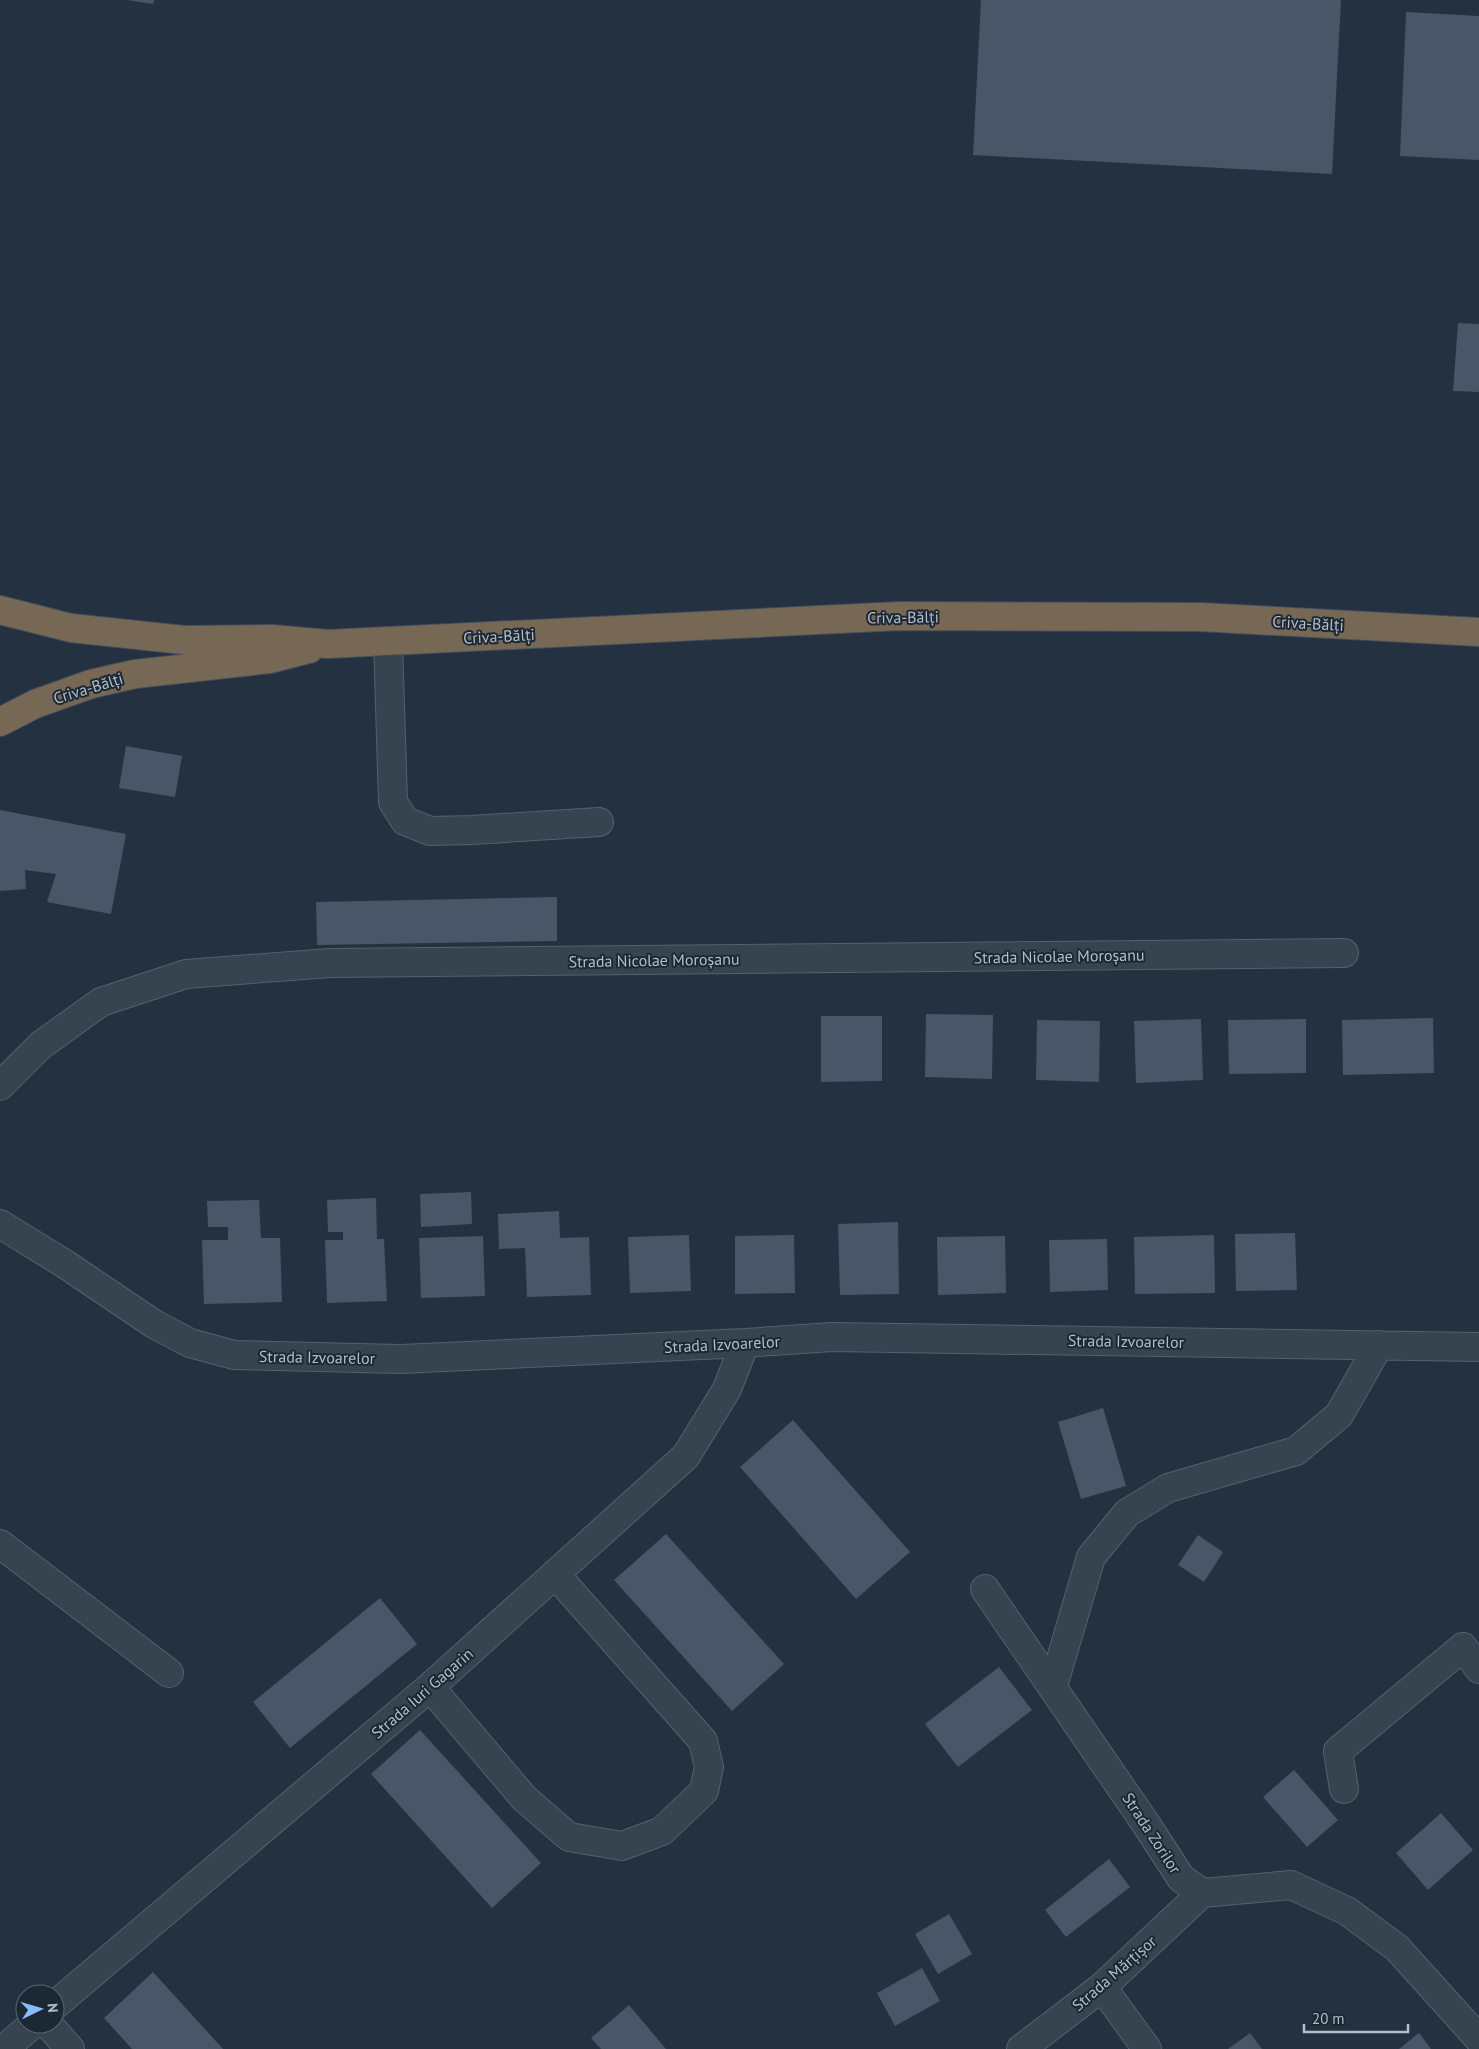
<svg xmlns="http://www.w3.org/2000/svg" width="1479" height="2049" font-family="'PT Sans',sans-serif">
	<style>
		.building { fill: #485667 }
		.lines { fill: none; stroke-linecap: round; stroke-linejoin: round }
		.minor-casing { stroke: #56616e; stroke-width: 30 }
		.highway-casing { stroke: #434e5b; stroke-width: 30 }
		.minor { stroke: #384350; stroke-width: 28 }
		.highway { stroke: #766855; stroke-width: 28 }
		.labels { text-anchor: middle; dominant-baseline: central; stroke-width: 4; stroke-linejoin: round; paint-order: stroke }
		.street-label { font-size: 16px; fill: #b4becb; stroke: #1d2835 }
	</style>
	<rect width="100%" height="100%" fill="#243140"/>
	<path class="building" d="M 127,0 L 154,0 L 153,4 Z
		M 981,0 L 1341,0 L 1332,174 L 973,155 Z
		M 1406,12 L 1479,16 L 1479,160 L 1400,156 Z
		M 1458,323 L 1479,324 L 1479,392 L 1453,391 Z
		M 126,746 L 182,756 L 175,797 L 119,788 Z
		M 0,810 L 126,834 L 111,914 L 47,902 L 56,874 L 25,870 L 26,889 L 0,891 Z
		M 557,897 L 557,941 L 317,945 L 316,902 Z
		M 926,1014 L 993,1015 L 992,1079 L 925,1077 Z
		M 821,1016 L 882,1016 L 882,1081 L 821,1082 Z
		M 1433,1018 L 1434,1073 L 1343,1075 L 1342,1020 Z
		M 1201,1019 L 1203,1080 L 1136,1083 L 1134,1021 Z
		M 1306,1019 L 1306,1073 L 1229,1074 L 1228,1020 Z
		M 1037,1020 L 1100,1021 L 1099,1082 L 1036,1080 Z
		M 471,1192 L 472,1224 L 421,1227 L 420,1194 Z
		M 376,1198 L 377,1239 L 384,1239 L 387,1301 L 327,1303 L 325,1240 L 343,1240 L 343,1232 L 328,1232 L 327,1200 Z
		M 259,1200 L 261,1238 L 280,1238 L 282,1302 L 204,1304 L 202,1240 L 228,1240 L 228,1227 L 208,1227 L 207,1201 Z
		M 559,1211 L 560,1238 L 589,1237 L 591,1295 L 527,1297 L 525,1248 L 499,1249 L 498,1214 Z
		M 898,1222 L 899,1294 L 840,1295 L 838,1224 Z
		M 1295,1233 L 1297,1290 L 1236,1291 L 1235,1234 Z
		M 689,1235 L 691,1291 L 630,1293 L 628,1237 Z
		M 794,1235 L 795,1293 L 735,1294 L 735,1236 Z
		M 1214,1235 L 1215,1293 L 1135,1294 L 1134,1237 Z
		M 483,1236 L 485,1296 L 421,1298 L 419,1238 Z
		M 1005,1236 L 1006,1293 L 938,1295 L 937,1237 Z
		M 1107,1239 L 1108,1290 L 1050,1292 L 1049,1240 Z
		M 1103,1408 L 1126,1486 L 1081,1499 L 1058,1422 Z
		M 793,1420 L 910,1552 L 856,1599 L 740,1467 Z
		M 666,1534 L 784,1664 L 732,1711 L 614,1580 Z
		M 1198,1535 L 1223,1552 L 1204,1582 L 1178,1565 Z
		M 380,1598 L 417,1644 L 290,1748 L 253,1702 Z
		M 999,1667 L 1032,1710 L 958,1767 L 925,1724 Z
		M 420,1730 L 541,1863 L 492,1908 L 371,1774 Z
		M 1294,1770 L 1338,1820 L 1307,1847 L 1263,1797 Z
		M 1441,1813 L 1473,1850 L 1428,1890 L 1396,1853 Z
		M 1109,1859 L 1130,1887 L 1066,1937 L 1045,1910 Z
		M 949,1914 L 972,1954 L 938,1974 L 915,1934 Z
		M 922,1968 L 940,2001 L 895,2026 L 877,1993 Z
		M 153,1972 L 223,2049 L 132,2049 L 104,2018 Z
		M 629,2005 L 666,2049 L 601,2049 L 591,2038 Z
		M 1250,2033 L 1262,2049 L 1228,2049 Z
		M 1419,2033 L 1431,2049 L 1399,2049 Z"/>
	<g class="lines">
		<defs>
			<path id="minor" d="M 388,641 L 393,802 L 405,821 L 430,831 L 472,830 L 599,822
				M 0,1086 L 41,1045 L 101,1002 L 186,974 L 330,963 L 1344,953
				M 0,1224 L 65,1264 L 154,1324 L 190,1343 L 234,1355 L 401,1359 L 745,1343 L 832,1337 L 1479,1347
				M 0,1544 L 169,1673
				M 985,1589 L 1146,1824 L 1181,1878 L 1202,1893 L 1291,1885 L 1347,1911 L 1397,1948 L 1479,2039
				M 1053,1686 L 1091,1557 L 1127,1513 L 1168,1488 L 1296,1451 L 1339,1415 L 1379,1345
				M 430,1687 L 524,1798 L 569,1837 L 622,1846 L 662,1831 L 704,1791 L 709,1767 L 703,1741 L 555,1574
				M 1344,1789 L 1338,1751 L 1463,1647 L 1479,1669
				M 1102,1987 L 1147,2049
				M 55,2005 L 430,1687 L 686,1456 L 727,1389 L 745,1343
				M 48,2024 L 70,2049
				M 4,2049 L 33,2024
				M 1021,2049 L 1102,1987 L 1202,1893"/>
			<path id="highway" d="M 0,610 L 71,628 L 184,640 L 272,639 L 328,644 L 900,616 L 1200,617 L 1479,632
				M 0,722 L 35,704 L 91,684 L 135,674 L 270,659 L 309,649"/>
		</defs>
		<use href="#minor" class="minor-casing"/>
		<use href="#highway" class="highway-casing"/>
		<use href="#minor" class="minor"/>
		<use href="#highway" class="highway"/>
	</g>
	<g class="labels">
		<g class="street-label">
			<text transform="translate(903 617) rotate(-1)">Criva-Bălți</text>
			<text transform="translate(1308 623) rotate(3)">Criva-Bălți</text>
			<text transform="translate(499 636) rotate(-3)">Criva-Bălți</text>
			<text transform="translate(88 688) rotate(-17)">Criva-Bălți</text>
			<text transform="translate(1059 956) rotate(-1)">Strada Nicolae Moroșanu</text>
			<text transform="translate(654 960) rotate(-1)">Strada Nicolae Moroșanu</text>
			<text transform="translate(1126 1341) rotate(1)">Strada Izvoarelor</text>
			<text transform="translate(722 1344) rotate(-3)">Strada Izvoarelor</text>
			<text transform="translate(317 1357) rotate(1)">Strada Izvoarelor</text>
			<text transform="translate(422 1693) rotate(-41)">Strada Iuri Gagarin</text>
			<text transform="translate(1152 1833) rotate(57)">Strada Zorilor</text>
			<text transform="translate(1114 1973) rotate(-41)">Strada Mărțișor</text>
		</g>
	</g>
	<g transform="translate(40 2009) rotate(85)"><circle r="24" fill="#1d2835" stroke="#596471"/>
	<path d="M0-4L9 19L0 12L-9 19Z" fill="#88bafc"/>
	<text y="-8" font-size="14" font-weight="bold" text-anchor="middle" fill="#b4becb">N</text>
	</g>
	<path d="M1304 2024v8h104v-8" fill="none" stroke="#b4becb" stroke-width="2.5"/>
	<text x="1312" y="2024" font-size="15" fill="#b4becb" stroke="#1d2835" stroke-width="4" paint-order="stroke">20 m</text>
</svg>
